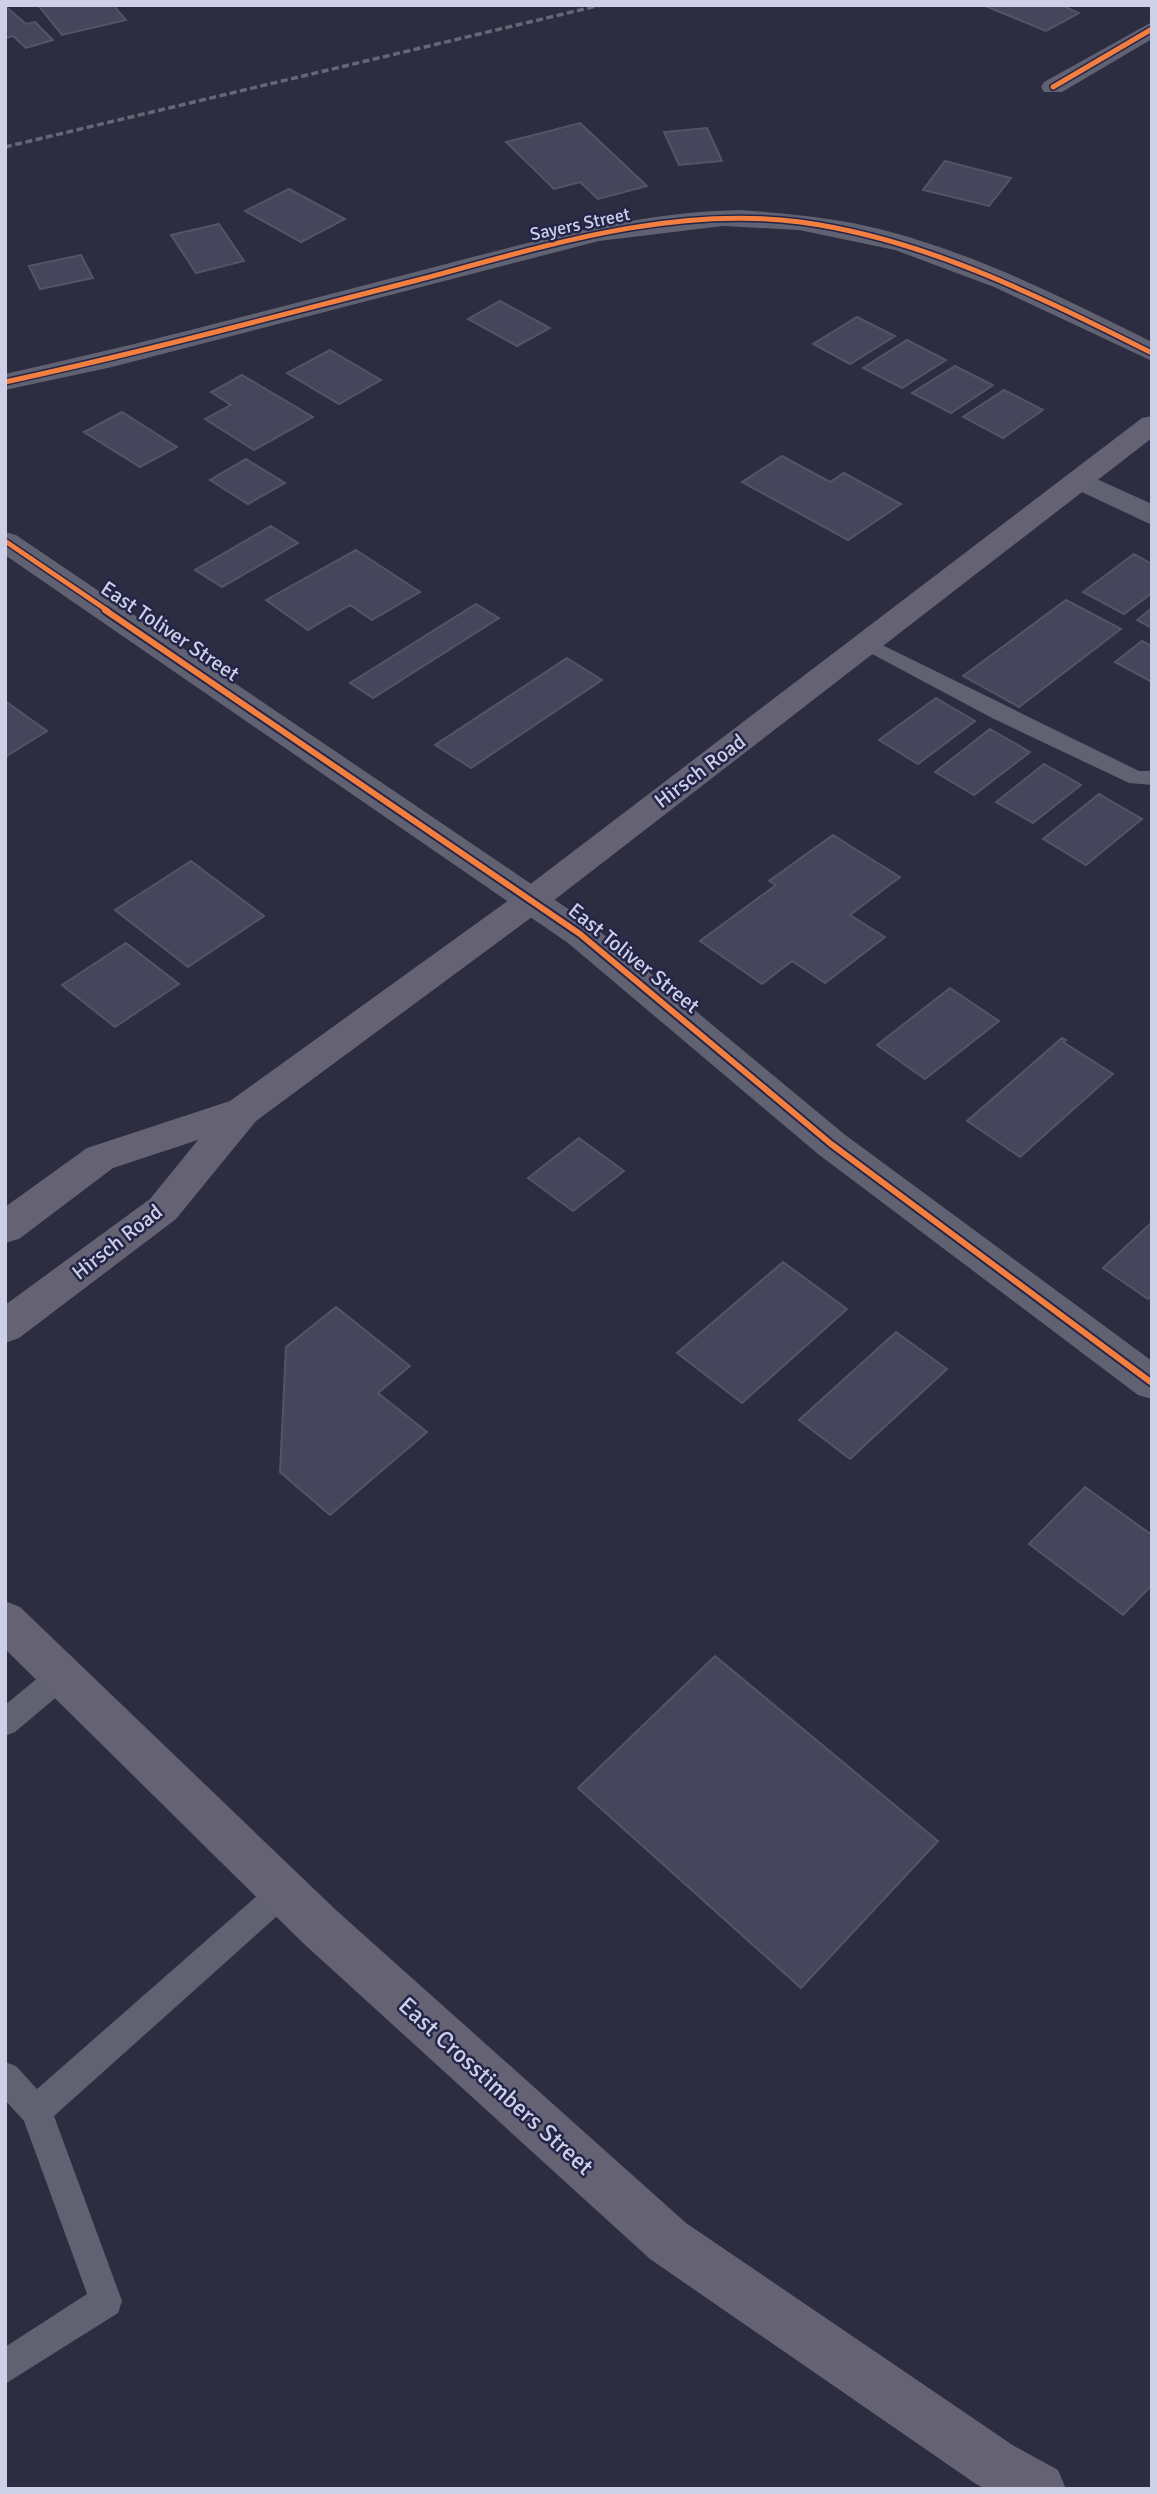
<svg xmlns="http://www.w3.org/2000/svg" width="1157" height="2494" font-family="Signika,sans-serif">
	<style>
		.building { fill: #45455c; stroke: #535465; stroke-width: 2 }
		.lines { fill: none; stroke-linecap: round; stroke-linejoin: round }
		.service { fill: #606171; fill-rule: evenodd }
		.minor { fill: #606171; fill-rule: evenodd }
		.secondary { fill: #656373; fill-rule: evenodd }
		.rail { stroke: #666775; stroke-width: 3.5; stroke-dasharray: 7 3.5; stroke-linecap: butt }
		.cycleway-far1-casing { stroke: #242549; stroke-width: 8 }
		.cycleway-casing { stroke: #242549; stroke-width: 10 }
		.cycleway-far1 { stroke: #f27e40; stroke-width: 5 }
		.cycleway { stroke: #f27e40; stroke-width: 6 }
		.labels { text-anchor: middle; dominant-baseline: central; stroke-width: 5; stroke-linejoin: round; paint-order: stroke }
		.far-street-label { font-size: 18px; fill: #cdd0e7; stroke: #242549 }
		.street-label { font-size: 21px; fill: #cdd0e7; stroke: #242549 }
		.near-street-label { font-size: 24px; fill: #cdd0e7; stroke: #242549 }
	</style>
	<rect width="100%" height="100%" fill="#2c2d41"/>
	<path class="building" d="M 38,5 L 113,5 L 126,20 L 62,35 Z
		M 983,5 L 1061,5 L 1079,13 L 1046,31 Z
		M 5,6 L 26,24 L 35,22 L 53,40 L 26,48 L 13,36 L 5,38 Z
		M 580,123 L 647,186 L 598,199 L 580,182 L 554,189 L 506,142 Z
		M 707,128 L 722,161 L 679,165 L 664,132 Z
		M 945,161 L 1011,178 L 989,206 L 923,190 Z
		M 289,189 L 345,219 L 301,242 L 245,211 Z
		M 219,224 L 244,261 L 196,273 L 171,235 Z
		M 81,255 L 93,278 L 40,289 L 29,266 Z
		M 500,301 L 550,328 L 517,346 L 468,319 Z
		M 857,317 L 895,336 L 850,364 L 813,344 Z
		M 907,340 L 946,360 L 902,388 L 863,368 Z
		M 330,350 L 381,380 L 339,404 L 287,373 Z
		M 955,366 L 993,385 L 951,413 L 912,393 Z
		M 242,375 L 313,417 L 254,450 L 205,419 L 231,405 L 211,392 Z
		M 1004,390 L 1043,410 L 1003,438 L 963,417 Z
		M 122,412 L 177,447 L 140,467 L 84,432 Z
		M 782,456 L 830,482 L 844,473 L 901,504 L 848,540 L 742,482 Z
		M 246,459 L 285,483 L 248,504 L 210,480 Z
		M 271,526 L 298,543 L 222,587 L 195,570 Z
		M 356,550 L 420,592 L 372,620 L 350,605 L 308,630 L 266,600 Z
		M 1134,554 L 1152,564 L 1152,593 L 1124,614 L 1083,592 Z
		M 1066,600 L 1121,629 L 1019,707 L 963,676 Z
		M 476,604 L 499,618 L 373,698 L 350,683 Z
		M 1152,608 L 1152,628 L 1137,620 Z
		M 1142,641 L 1152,646 L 1152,682 L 1115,662 Z
		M 567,658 L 602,680 L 471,768 L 435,745 Z
		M 936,698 L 975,721 L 918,764 L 879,740 Z
		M 5,701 L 47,731 L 5,757 Z
		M 990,729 L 1030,752 L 974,795 L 935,772 Z
		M 1044,764 L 1081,785 L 1033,823 L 996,802 Z
		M 1099,794 L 1142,819 L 1086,865 L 1043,839 Z
		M 833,835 L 900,877 L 850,915 L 885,937 L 825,983 L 792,961 L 762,984 L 700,941 L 776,885 L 769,881 Z
		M 191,861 L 264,916 L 188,967 L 115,910 Z
		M 126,943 L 179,984 L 115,1027 L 62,985 Z
		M 950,988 L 999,1021 L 925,1079 L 877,1045 Z
		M 1062,1038 L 1066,1040 L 1063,1042 L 1113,1074 L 1020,1157 L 967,1121 Z
		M 579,1138 L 624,1171 L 573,1211 L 528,1178 Z
		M 1152,1222 L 1152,1295 L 1148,1299 L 1103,1268 Z
		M 783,1262 L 847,1309 L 742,1403 L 677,1353 Z
		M 336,1307 L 410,1366 L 378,1393 L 427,1432 L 330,1515 L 280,1472 L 286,1347 Z
		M 896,1332 L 947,1369 L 850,1459 L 799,1420 Z
		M 1085,1487 L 1152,1535 L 1152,1585 L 1123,1615 L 1029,1544 Z
		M 715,1656 L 938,1841 L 801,1988 L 578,1788 Z"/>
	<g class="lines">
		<path class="service" d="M 866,637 L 1139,771 L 1152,771 L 1152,785 L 1129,783 L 992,718 L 859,647 L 856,643 Z
			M 62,1663 L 72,1666 L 76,1675 L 72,1684 L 15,1732 L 5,1736 L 5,1705 L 52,1666 Z
			M 284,1877 L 294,1881 L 299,1891 L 294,1901 L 54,2116 L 122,2301 L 118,2313 L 5,2384 L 5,2347 L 87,2294 L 24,2121 L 5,2100 L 5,2062 L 16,2066 L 37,2089 L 274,1881 Z"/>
		<path class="minor" d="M 1152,22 L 1152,39 L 1062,92 L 1044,92 L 1041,87 L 1044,82 Z
			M 741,210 C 779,213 816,216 853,223 C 959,245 1056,294 1152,342 L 1152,361 L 994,287 L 895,250 L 799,230 L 723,226 L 599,241 L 112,367 L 5,390 L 5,374 C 146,343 284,306 423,270 C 528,243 632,212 741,210 Z
			M 1079,471 L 1152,504 L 1152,525 L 1069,486 L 1064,480 L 1069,474 Z
			M 5,532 L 16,535 L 592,925 L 844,1134 L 1152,1361 L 1152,1399 L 1138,1395 L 818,1154 L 568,943 L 5,555 Z"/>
		<path class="secondary" d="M 1152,416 L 1152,438 L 544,908 L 256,1121 L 176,1219 L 19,1338 L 5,1343 L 5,1305 L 150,1199 L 198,1140 L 113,1168 L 19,1239 L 5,1243 L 5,1207 L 87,1148 L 230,1101 L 520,892 L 1142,418 Z
			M 5,1601 L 20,1607 L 337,1911 L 686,2223 L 1014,2446 L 1058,2470 L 1066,2489 L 985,2489 L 976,2484 L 650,2259 L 303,1943 L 5,1649 Z"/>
		<path class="rail" d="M 5,147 L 601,5"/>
		<defs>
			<path id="cycleway-far1" d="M 1053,87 L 1152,29
				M 5,382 C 144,352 280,315 418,280 C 542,247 670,205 800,222 C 927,239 1039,297 1152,353
				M 5,541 L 108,611"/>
			<path id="cycleway" d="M 105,610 L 580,934 L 831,1144 L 1152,1383"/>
		</defs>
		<use href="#cycleway-far1" class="cycleway-far1-casing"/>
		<use href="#cycleway" class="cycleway-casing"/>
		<use href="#cycleway-far1" class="cycleway-far1"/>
		<use href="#cycleway" class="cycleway"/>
	</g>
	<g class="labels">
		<g class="far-street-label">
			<text transform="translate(580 224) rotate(-12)">Sayers Street</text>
		</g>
		<g class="street-label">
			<text transform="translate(170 631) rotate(34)">East Toliver Street</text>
			<text transform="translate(700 771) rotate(-37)">Hirsch Road</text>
			<text transform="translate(634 958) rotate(39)">East Toliver Street</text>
			<text transform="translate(117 1242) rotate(-38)">Hirsch Road</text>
		</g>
		<g class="near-street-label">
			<text transform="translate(496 2086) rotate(42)">East Crosstimbers Street</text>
		</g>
	</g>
	<rect width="1157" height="2494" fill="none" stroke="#cdd0e7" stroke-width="14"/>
</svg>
